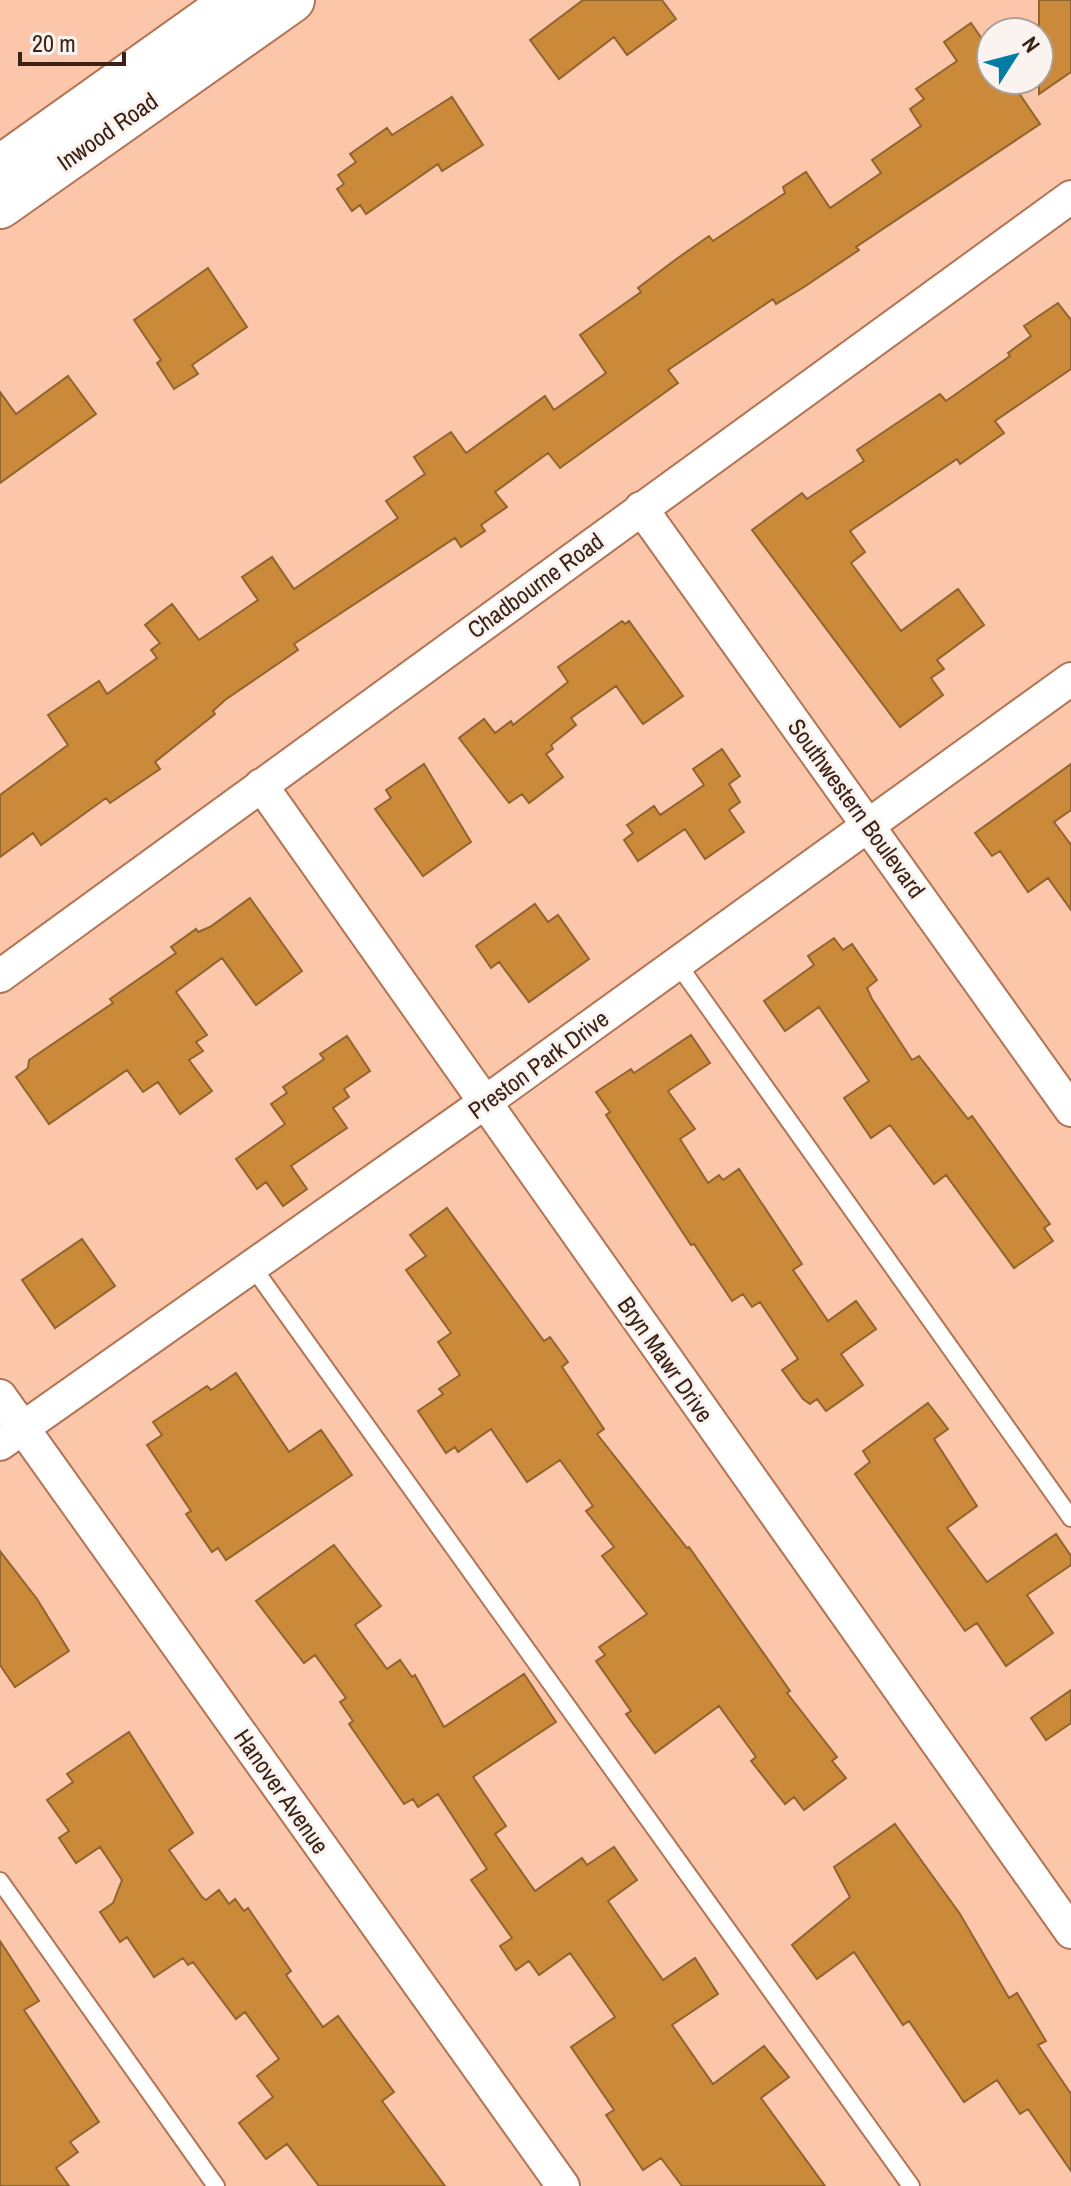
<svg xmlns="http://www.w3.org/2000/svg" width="1071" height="2186" font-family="'Archivo Narrow',sans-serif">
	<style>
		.building { fill: #cb8a39; stroke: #90642f; stroke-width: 2 }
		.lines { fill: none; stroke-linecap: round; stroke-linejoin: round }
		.service-casing { stroke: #b17454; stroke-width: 20 }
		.minor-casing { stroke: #b17454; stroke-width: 36 }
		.secondary-casing { stroke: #b17454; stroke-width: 48 }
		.service { stroke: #fff; stroke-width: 16 }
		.minor { stroke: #fff; stroke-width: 32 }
		.secondary { stroke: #fff; stroke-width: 44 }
		.labels { text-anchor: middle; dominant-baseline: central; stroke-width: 6; stroke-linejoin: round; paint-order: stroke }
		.street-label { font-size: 24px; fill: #3b2215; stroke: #faf3ef }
	</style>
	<rect width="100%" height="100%" fill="#fcc6ab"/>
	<path class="building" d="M 583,0 L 662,0 L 676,19 L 627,55 L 614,37 L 559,79 L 530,40 Z
		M 1039,0 L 1071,0 L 1071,72 L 1039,94 Z
		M 971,23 L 991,52 L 991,80 L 1010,80 L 1040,124 L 856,247 L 859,250 L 804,287 L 776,304 L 773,299 L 668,370 L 678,383 L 560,468 L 548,453 L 495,492 L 507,507 L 481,525 L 485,531 L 461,547 L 455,538 L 294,644 L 298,650 L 225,700 L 213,711 L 215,714 L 155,762 L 160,769 L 110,803 L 106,798 L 41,845 L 33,833 L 0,857 L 0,795 L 68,745 L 48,715 L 99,681 L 107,694 L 157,658 L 151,650 L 160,643 L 145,625 L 172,604 L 199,640 L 258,600 L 242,577 L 272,557 L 294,589 L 398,518 L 386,501 L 425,474 L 414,457 L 451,432 L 466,453 L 545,396 L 554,410 L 606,373 L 580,335 L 641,292 L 638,288 L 675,260 L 709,236 L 713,241 L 785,193 L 783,187 L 806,172 L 830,208 L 881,173 L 872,160 L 921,126 L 910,109 L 924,99 L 916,89 L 957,61 L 944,42 Z
		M 452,97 L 483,145 L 442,171 L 438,164 L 366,214 L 360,205 L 352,211 L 337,189 L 344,184 L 338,175 L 356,162 L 350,154 L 387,128 L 392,135 Z
		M 208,268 L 247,327 L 192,365 L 198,374 L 174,389 L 157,363 L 161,360 L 134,320 Z
		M 1058,303 L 1071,320 L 1071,369 L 995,421 L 1004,433 L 960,464 L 957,459 L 850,531 L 865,552 L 851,563 L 901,631 L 958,589 L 984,625 L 937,660 L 944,669 L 931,678 L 943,695 L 900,727 L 752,530 L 802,493 L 807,499 L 864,461 L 857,450 L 940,394 L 946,401 L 1010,356 L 1008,353 L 1031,336 L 1024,326 Z
		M 68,376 L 96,414 L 0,483 L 0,392 L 16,414 Z
		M 622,621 L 625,624 L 629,621 L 683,696 L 643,724 L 616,686 L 571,718 L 576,725 L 551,745 L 553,749 L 546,754 L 563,777 L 529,803 L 522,794 L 509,803 L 459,738 L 484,719 L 495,733 L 511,721 L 513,725 L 568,682 L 558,667 Z
		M 722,749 L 740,776 L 729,784 L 740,802 L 729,810 L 744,832 L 705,859 L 685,829 L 638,861 L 624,840 L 633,833 L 627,825 L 654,806 L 660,815 L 704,785 L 693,769 Z
		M 424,764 L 471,842 L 423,876 L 375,809 L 391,798 L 386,790 Z
		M 1071,764 L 1071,810 L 1054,822 L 1071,845 L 1071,910 L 1048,878 L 1028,892 L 1000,851 L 992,856 L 975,833 Z
		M 250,898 L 302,971 L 256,1005 L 222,958 L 176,992 L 207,1035 L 196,1042 L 203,1051 L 189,1060 L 212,1091 L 180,1114 L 158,1082 L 143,1092 L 127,1070 L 49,1124 L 16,1077 L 28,1068 L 29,1060 L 113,1003 L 110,999 L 176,953 L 171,947 L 196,929 L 198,932 L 210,927 Z
		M 535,904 L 548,922 L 558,915 L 589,959 L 529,1002 L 499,962 L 491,968 L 476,946 Z
		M 834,938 L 843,950 L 852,944 L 877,980 L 867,988 L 872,999 L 912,1060 L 919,1056 L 968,1119 L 972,1116 L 1050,1224 L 1044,1228 L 1053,1241 L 1014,1268 L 946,1175 L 934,1184 L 890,1125 L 871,1138 L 844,1098 L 869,1081 L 819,1007 L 785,1031 L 764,1001 L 814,965 L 808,956 Z
		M 691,1035 L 710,1063 L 668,1091 L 695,1129 L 680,1139 L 708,1183 L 719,1175 L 723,1180 L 739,1169 L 802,1264 L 793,1270 L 828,1321 L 856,1301 L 876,1329 L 841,1354 L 863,1385 L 826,1411 L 817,1399 L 810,1404 L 803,1399 L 782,1370 L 798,1359 L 760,1302 L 752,1307 L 743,1294 L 732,1301 L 694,1244 L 691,1245 L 606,1115 L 610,1112 L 596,1092 L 631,1069 L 634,1073 Z
		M 347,1036 L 370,1071 L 344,1089 L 349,1097 L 333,1108 L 347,1128 L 291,1166 L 307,1189 L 283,1206 L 266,1182 L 257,1189 L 236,1159 L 285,1124 L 271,1104 L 287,1093 L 283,1087 L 324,1059 L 320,1054 Z
		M 447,1208 L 544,1341 L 550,1337 L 568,1362 L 562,1367 L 604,1429 L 597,1434 L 687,1548 L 689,1547 L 790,1691 L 787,1693 L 837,1757 L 832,1761 L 846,1778 L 804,1810 L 794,1797 L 785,1804 L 751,1761 L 756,1757 L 719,1706 L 655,1753 L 626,1714 L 631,1711 L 596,1661 L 605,1655 L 599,1647 L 647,1614 L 602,1556 L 614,1547 L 586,1511 L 593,1506 L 560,1460 L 527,1482 L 491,1429 L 458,1452 L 455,1447 L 446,1453 L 418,1411 L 443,1394 L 439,1389 L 460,1375 L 438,1342 L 451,1333 L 406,1270 L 426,1256 L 410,1235 Z
		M 82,1239 L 115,1286 L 55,1328 L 22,1280 Z
		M 236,1373 L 289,1452 L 321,1430 L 352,1475 L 226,1560 L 218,1548 L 212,1552 L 186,1514 L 191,1511 L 147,1445 L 162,1435 L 153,1422 L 207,1386 L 211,1390 Z
		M 928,1403 L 948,1429 L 934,1439 L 977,1506 L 947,1528 L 987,1582 L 1056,1534 L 1071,1556 L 1071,1565 L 1027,1595 L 1053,1633 L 1006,1666 L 977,1623 L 965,1631 L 855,1474 L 870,1462 L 863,1451 Z
		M 334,1545 L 381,1606 L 355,1625 L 387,1669 L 400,1660 L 412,1677 L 415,1675 L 444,1727 L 524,1674 L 556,1722 L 473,1777 L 506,1826 L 495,1834 L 535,1891 L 582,1858 L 587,1865 L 614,1847 L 637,1880 L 608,1901 L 644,1953 L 663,1980 L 695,1958 L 718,1994 L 672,2025 L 713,2084 L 764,2046 L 789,2077 L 761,2098 L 825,2186 L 682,2186 L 661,2158 L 643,2170 L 606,2115 L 614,2110 L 571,2047 L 615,2017 L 570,1953 L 539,1975 L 529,1961 L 516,1970 L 500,1946 L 512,1938 L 471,1880 L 487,1869 L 438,1794 L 418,1807 L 413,1799 L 404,1804 L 349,1724 L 353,1721 L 340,1702 L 346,1698 L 315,1655 L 304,1663 L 256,1601 Z
		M 0,1551 L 37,1599 L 69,1651 L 15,1687 L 0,1665 Z
		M 1071,1690 L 1071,1723 L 1046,1740 L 1031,1718 Z
		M 129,1732 L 193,1833 L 169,1850 L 202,1897 L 206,1900 L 219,1890 L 229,1904 L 235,1899 L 244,1911 L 248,1908 L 291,1971 L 286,1975 L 323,2027 L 338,2016 L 394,2092 L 382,2101 L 445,2186 L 319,2186 L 287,2144 L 266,2159 L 239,2123 L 273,2097 L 257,2076 L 279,2059 L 245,2012 L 236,2019 L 193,1962 L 188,1965 L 183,1958 L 154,1977 L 127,1937 L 120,1942 L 100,1912 L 113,1903 L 122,1880 L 100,1847 L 76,1863 L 59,1838 L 69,1831 L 47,1800 L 73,1782 L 67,1774 Z
		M 895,1824 L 960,1914 L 1009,1998 L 1017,1993 L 1046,2041 L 1038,2045 L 1071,2094 L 1071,2171 L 1028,2109 L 1020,2114 L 997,2080 L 964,2102 L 909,2021 L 903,2025 L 854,1952 L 817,1979 L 792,1945 L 850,1897 L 834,1867 Z
		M 0,1941 L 39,2001 L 24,2010 L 99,2122 L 70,2142 L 78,2152 L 56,2168 L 69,2186 L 0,2186 Z"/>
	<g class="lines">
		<defs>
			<path id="service" d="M 677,963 L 1071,1518
				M 252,1266 L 911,2186
				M 0,1881 L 216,2186"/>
			<path id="minor" d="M 641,508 L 1071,1110
				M 261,785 L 1071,1932
				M 0,976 L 1071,197
				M 0,1396 L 563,2186
				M 0,1444 L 484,1103 L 1071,679"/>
			<path id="secondary" d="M 0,168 L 236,0
				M 0,206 L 292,0"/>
		</defs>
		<use href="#service" class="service-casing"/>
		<use href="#minor" class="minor-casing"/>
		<use href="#secondary" class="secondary-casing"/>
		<use href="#service" class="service"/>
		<use href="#minor" class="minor"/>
		<use href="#secondary" class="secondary"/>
	</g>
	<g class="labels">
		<g class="street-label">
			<text transform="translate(107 131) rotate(-35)">Inwood Road</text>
			<text transform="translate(535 585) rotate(-36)">Chadbourne Road</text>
			<text transform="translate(857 808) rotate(54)">Southwestern Boulevard</text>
			<text transform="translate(538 1064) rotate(-36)">Preston Park Drive</text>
			<text transform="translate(666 1359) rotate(55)">Bryn Mawr Drive</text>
			<text transform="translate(282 1791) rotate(55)">Hanover Avenue</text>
		</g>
	</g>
	<g transform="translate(1015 56) rotate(54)"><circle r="38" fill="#faf3ef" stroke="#ae9f98" stroke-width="2"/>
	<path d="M0-6L14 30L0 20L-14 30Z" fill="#037da4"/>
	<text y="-12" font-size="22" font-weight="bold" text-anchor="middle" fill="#3b2215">N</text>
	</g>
	<path d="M20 52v12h104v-12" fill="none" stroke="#3b2215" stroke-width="4"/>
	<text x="32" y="52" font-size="24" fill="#3b2215" stroke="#faf3ef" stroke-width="6" paint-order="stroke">20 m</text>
</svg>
